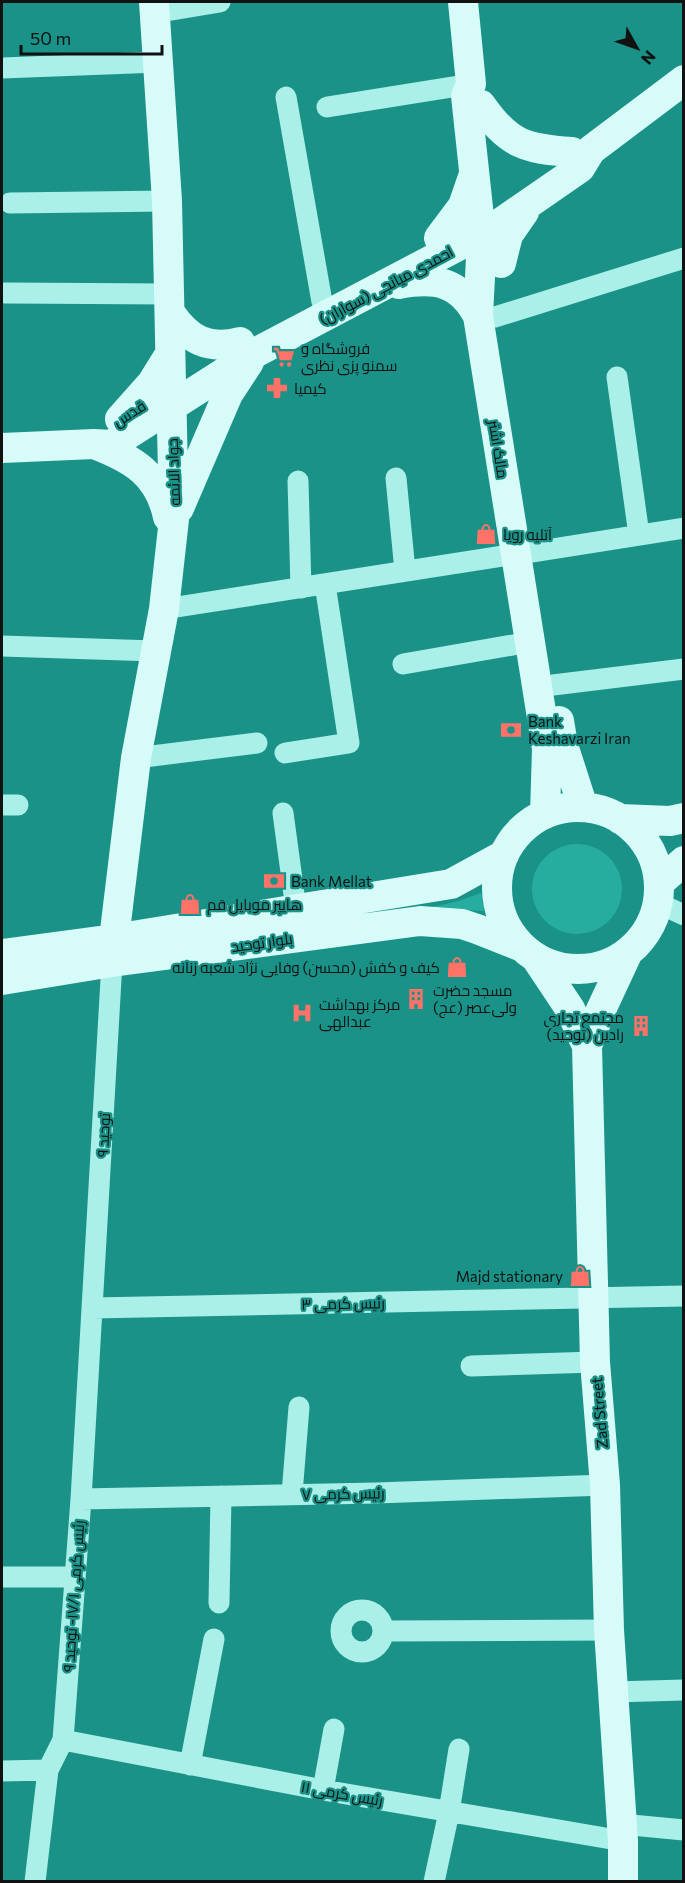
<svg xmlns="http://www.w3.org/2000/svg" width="685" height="1883" font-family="Commissioner,Cairo,sans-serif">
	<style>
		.green { fill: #26ada0 }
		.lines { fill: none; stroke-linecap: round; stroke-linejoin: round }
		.street { stroke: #aaefe8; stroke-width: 21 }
		.secondary { stroke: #d7fbf8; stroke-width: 30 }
		.labels { text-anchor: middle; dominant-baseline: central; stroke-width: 4.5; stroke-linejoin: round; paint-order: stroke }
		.street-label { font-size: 15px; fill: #111; stroke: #1a9288 }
		.poi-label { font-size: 15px; fill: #111; stroke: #1a9288; text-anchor: start }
	</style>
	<rect width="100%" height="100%" fill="#1a9288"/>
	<path class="green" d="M532 889a45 45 0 1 1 90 0a45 45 0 1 1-90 0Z
		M 481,893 L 484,911 L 428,908 L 458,901 Z"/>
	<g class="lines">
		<path class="street" d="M 154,13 L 220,2
			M 2,68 L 159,62
			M 286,97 L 322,302
			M 327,107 L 471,84
			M 10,203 L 167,201
			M 5,293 L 170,294
			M 495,317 L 684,258
			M 617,377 L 639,535
			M 396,478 L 405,571
			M 298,481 L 301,588
			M 533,552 L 684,528
			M 164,609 L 516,554
			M 2,646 L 155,651
			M 403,664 L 530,642
			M 553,685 L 684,669
			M 285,753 L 349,743 L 325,584
			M 136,758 L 257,743
			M 2,805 L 18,805
			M 283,813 L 296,909
			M 658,903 L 684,915
			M 93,1308 L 684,1296
			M 471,1366 L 595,1362
			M 292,1494 L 299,1407
			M 81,1499 L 376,1493 L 605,1485
			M 2,1577 L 75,1577
			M 219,1603 L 221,1496
			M341 1631a21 21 0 1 1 42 0a21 21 0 1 1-42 0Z
			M 383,1631 L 609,1630
			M 613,1692 L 684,1690
			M 63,1740 L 323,1790 L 623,1841
			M 190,1765 L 214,1639
			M 2,1771 L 48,1770
			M 323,1790 L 334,1729
			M 621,1824 L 684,1830
			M 35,1882 L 48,1770 L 63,1740 L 81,1499 L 112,962
			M 434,1882 L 449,1812 L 459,1749"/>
		<path class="secondary" d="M 463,2 L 471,84 L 466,96 L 479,217 L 481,258 L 478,316 L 547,749 L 545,814
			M 481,105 C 508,144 525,149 572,152
			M 439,238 L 463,206 L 473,177
			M 501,263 L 508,235 L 524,212
			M 399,284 C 436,277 460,282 478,316
			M 171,314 C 189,340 208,350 240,342
			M 120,419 L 152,383 L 170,354
			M 94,444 C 133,459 159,474 168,517
			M 2,448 L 94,444 L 111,445 L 255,353 L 496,226 L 580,168 L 591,150 L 684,80
			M 179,508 L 228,394 L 249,362
			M 559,721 L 563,745 L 583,807
			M497 888a81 81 0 1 1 162 0a81 81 0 1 1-162 0Z
			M 620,819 L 670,821 L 684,818
			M 659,883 L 684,861
			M 114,939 L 136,758 L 164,609 L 174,519 L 167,201 L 154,2
			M 2,954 L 114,939 L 451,884 L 504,855
			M 536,958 L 570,1009 L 587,1046
			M 2,980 L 112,962 L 420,921 L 462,924 L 477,929 L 520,946
			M 623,1882 L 623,1841 L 609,1630 L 605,1485 L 595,1362 L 587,1046 L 600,1012 L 628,952"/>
	</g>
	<defs>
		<symbol id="supermarket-bare" viewBox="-9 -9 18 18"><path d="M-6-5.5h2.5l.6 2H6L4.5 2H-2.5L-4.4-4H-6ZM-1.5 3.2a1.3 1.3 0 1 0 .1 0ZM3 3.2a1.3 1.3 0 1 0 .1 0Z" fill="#ff7268" stroke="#1a9288" stroke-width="2.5" paint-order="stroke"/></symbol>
		<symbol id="pharmacy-bare" viewBox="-9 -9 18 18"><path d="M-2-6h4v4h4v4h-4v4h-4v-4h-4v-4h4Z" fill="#ff7268" stroke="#1a9288" stroke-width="2.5" paint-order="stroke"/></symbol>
		<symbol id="shop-bare" viewBox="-9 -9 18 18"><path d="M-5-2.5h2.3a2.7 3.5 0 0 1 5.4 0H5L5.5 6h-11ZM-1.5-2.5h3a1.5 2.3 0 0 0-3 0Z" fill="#ff7268" stroke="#1a9288" stroke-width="2.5" paint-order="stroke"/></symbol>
		<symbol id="bank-bare" viewBox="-9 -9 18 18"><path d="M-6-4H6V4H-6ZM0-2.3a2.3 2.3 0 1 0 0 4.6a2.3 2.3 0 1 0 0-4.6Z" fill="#ff7268" stroke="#1a9288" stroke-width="2.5" paint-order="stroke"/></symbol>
		<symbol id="building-bare" viewBox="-9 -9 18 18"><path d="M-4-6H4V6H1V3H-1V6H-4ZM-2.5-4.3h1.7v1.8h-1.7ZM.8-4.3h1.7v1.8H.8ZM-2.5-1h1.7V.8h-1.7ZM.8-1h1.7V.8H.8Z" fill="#ff7268" stroke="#1a9288" stroke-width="2.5" paint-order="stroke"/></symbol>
		<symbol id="hospital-bare" viewBox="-9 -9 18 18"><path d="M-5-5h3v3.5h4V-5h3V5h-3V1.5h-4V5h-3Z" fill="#ff7268" stroke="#1a9288" stroke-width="2.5" paint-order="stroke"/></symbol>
	</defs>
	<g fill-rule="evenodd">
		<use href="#supermarket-bare" x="269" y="342" width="30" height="30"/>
		<use href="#pharmacy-bare" x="262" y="373" width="30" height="30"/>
		<use href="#shop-bare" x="471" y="519" width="30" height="30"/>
		<use href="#bank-bare" x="496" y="715" width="30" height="30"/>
		<use href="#bank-bare" x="259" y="866" width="30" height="30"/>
		<use href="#shop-bare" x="175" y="889" width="30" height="30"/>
		<use href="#shop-bare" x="442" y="952" width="30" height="30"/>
		<use href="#building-bare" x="401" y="984" width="30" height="30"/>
		<use href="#hospital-bare" x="287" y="998" width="30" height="30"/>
		<use href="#building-bare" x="626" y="1011" width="30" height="30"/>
		<use href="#shop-bare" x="565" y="1261" width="30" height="30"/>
	</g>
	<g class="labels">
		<g class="street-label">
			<text transform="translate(386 285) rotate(-28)">احمدی میانجی (سواران)</text>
			<text transform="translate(129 413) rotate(-32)">قدس</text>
			<text transform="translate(499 449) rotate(81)">مالک اشتر</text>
			<text transform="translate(173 472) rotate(-92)">جواد الائمه</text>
			<text transform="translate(262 942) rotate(-8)">بلوار توحید</text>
			<text transform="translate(103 1135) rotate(-87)">توحید ۹</text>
			<text transform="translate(343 1303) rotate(-1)">رئیس کرمی ۳</text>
			<text transform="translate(599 1413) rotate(-95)">Zad Street</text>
			<text transform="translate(343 1493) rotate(-1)">رئیس کرمی ۷</text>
			<text transform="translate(73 1596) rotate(-86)">رئیس کرمی ۱۷/۱- توحید ۹</text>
			<text transform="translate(342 1793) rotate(10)">رئیس کرمی ۱۱</text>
		</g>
		<g class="poi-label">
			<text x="301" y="348">فروشگاه و<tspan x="301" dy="17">سمنو پزی نظری</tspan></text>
			<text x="294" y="388">کیمیا</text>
			<text x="503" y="534">آتلیه رویا</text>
			<text x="528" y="721">Bank<tspan x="528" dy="17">Keshavarzi Iran</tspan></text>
			<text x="291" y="881">Bank Mellat</text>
			<text x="207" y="904">هایپر موبایل قم</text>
			<text x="440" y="967" text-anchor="end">کیف و کفش (محسن) وفایی نژاد شعبه زنانه</text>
			<text x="433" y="990">مسجد حضرت<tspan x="433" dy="17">ولی‌عصر (عج)</tspan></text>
			<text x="319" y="1004">مرکز بهداشت<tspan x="319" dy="17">عبدالهی</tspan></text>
			<text x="624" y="1017" text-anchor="end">مجتمع تجاری<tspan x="624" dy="17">رادین (توحید)</tspan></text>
			<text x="563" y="1276" text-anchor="end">Majd stationary</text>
		</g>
	</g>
	<rect width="685" height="1883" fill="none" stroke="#111111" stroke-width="6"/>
	<g transform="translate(637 48) rotate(130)" stroke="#1a9288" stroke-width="4.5" paint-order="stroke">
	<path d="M0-4.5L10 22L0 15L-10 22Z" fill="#111111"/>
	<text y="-9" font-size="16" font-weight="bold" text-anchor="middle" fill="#111111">N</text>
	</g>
	<path d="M21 45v9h141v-9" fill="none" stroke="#111111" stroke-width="3"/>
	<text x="30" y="45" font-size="18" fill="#111111" stroke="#1a9288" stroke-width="4.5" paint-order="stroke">50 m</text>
</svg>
